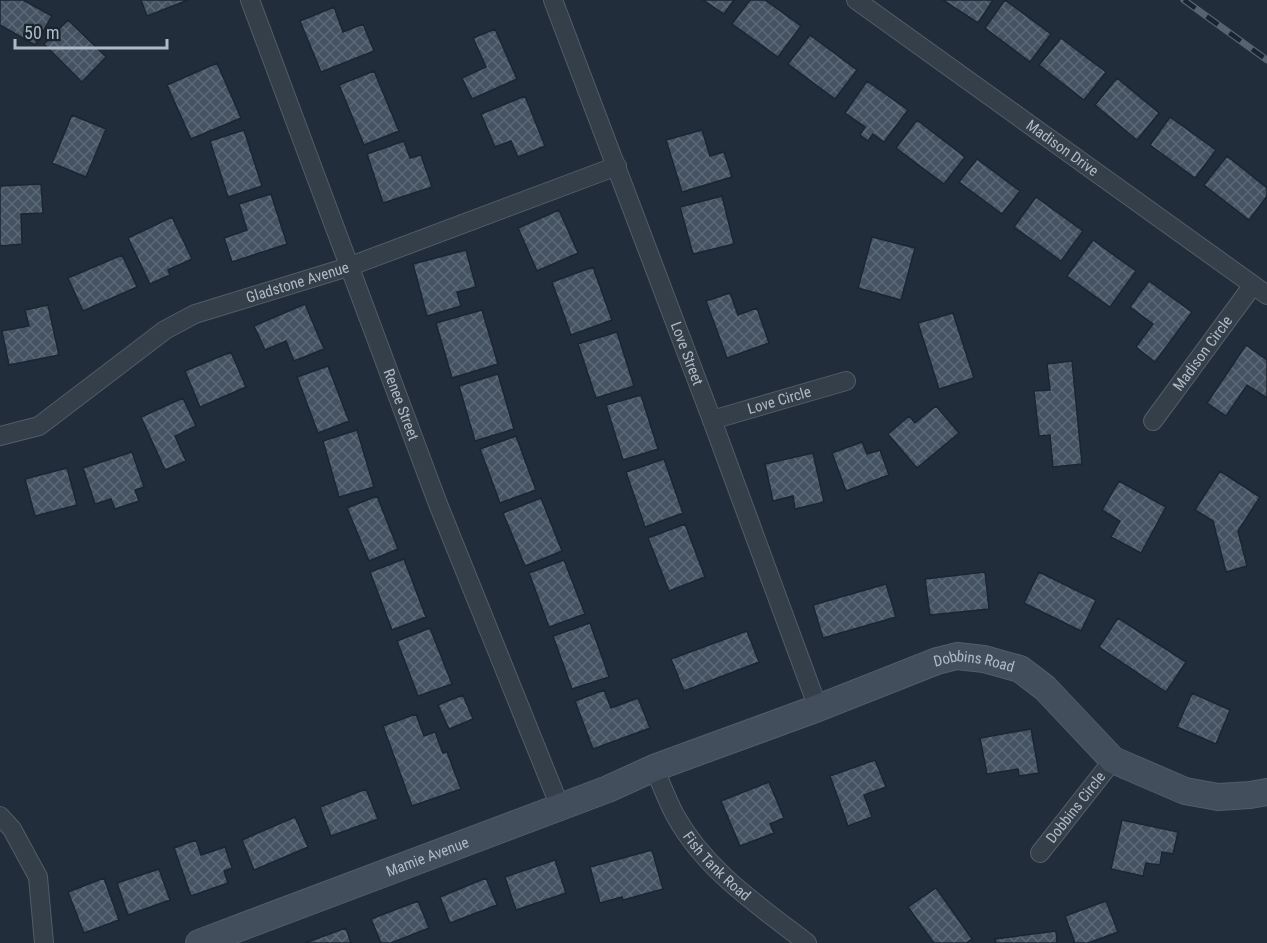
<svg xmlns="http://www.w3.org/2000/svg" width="1267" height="943" font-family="'Roboto Condensed',sans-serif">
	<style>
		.building { fill: url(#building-cross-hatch); stroke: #1c2631; stroke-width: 1.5 }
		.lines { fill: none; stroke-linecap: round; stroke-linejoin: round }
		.street-casing { stroke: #535c68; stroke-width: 20 }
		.secondary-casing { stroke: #535c68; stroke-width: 28 }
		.street { stroke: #353f4a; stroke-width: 18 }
		.secondary { stroke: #434e5d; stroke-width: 26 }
		.rail-casing { stroke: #576371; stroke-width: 7 }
		.rail { stroke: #1a242e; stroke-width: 4.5; stroke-dasharray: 14; stroke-linecap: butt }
		.labels { text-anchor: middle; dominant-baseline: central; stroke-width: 4.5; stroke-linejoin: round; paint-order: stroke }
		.street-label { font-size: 15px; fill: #b0b9c6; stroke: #1a242e }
	</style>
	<defs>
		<pattern id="building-cross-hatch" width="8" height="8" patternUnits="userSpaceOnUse" patternTransform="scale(1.5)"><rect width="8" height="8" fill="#445261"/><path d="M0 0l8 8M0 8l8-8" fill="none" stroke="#5c6976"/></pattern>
	</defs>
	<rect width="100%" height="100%" fill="#212d3a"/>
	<path class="building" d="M 0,0 L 23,0 L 52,16 L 35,45 L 0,25 Z
		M 141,0 L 188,0 L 147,16 Z
		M 703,0 L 734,0 L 724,14 Z
		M 750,0 L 765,0 L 801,26 L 778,57 L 732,24 Z
		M 943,0 L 993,0 L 978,23 Z
		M 1005,0 L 1051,34 L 1030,62 L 985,28 Z
		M 334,7 L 343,32 L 363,24 L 374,51 L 321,72 L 300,21 Z
		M 68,20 L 106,57 L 82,82 L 44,44 Z
		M 495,29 L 517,79 L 472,99 L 462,78 L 486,67 L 473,38 Z
		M 810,35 L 857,70 L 835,99 L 788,64 Z
		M 1061,38 L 1106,72 L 1084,100 L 1039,65 Z
		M 217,63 L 241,118 L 191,139 L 167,85 Z
		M 374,71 L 399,131 L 364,145 L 339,85 Z
		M 1117,78 L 1159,113 L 1137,140 L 1095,105 Z
		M 867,81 L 908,110 L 884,142 L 873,134 L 868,141 L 860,135 L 865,127 L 845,113 Z
		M 525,96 L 545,146 L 518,157 L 511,141 L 495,147 L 481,114 Z
		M 72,115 L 106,129 L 86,177 L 52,163 Z
		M 1170,117 L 1216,150 L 1195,178 L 1150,145 Z
		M 917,120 L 965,157 L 944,184 L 896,148 Z
		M 244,130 L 262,186 L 228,197 L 210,141 Z
		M 702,130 L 710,156 L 724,152 L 732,177 L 682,192 L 666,140 Z
		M 404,141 L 410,158 L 421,155 L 432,187 L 383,203 L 367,154 Z
		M 1227,156 L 1267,188 L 1267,196 L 1249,220 L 1204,185 Z
		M 977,159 L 1020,191 L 1002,214 L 959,182 Z
		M 41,184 L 43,213 L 21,214 L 22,244 L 0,246 L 0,186 Z
		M 271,194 L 287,244 L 232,262 L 224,238 L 247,230 L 239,204 Z
		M 722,196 L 734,244 L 693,254 L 680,207 Z
		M 1036,197 L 1083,231 L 1061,261 L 1014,227 Z
		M 559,210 L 578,253 L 537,271 L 518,228 Z
		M 172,217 L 192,259 L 168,270 L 170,275 L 150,284 L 128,238 Z
		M 872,237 L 915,248 L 901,300 L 858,288 Z
		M 1093,240 L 1136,271 L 1110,307 L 1067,276 Z
		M 466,250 L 476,287 L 457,292 L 461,306 L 427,316 L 413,264 Z
		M 122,255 L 137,287 L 83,311 L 68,278 Z
		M 593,267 L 612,320 L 571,335 L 552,282 Z
		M 1149,281 L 1192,312 L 1155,362 L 1136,347 L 1153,324 L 1130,307 Z
		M 730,293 L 738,315 L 757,308 L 769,343 L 727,358 L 706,301 Z
		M 305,304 L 324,349 L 294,361 L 286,341 L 265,350 L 254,326 Z
		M 48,305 L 59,355 L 9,365 L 2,331 L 29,326 L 25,310 Z
		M 482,310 L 498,364 L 452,378 L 436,323 Z
		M 953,313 L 974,378 L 939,389 L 918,323 Z
		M 617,332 L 634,386 L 596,398 L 578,344 Z
		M 1246,345 L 1267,360 L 1267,398 L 1247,385 L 1226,416 L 1207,403 Z
		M 231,352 L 246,387 L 200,407 L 185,371 Z
		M 1072,361 L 1082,464 L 1053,467 L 1050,435 L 1039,436 L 1034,391 L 1050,390 L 1047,364 Z
		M 328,366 L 349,421 L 318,433 L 297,377 Z
		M 498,374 L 514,429 L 475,441 L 459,386 Z
		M 641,395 L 658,449 L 623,460 L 606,405 Z
		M 183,398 L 196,426 L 175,436 L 186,461 L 165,470 L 141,417 Z
		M 936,406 L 959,433 L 917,468 L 888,434 L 909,416 L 915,423 Z
		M 357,430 L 374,487 L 339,497 L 323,441 Z
		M 516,436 L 536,490 L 500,503 L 480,449 Z
		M 862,442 L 867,454 L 880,450 L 889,475 L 846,491 L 832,453 Z
		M 132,452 L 144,487 L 135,490 L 139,501 L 115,509 L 111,499 L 95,504 L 83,468 Z
		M 813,453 L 824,502 L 795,509 L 793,496 L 773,501 L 765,464 Z
		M 664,459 L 683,513 L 645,527 L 626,472 Z
		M 67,468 L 77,505 L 35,516 L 25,479 Z
		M 1220,471 L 1260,497 L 1238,531 L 1247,566 L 1226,572 L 1213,521 L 1195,510 Z
		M 1119,481 L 1166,507 L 1141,553 L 1111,537 L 1120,521 L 1102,510 Z
		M 377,496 L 398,549 L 369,561 L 347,508 Z
		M 541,498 L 562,551 L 525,566 L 503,513 Z
		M 685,524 L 705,577 L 669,591 L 648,538 Z
		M 404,559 L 426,617 L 392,630 L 370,572 Z
		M 564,560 L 585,614 L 549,627 L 529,573 Z
		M 985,572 L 989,609 L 930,615 L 925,579 Z
		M 1039,572 L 1096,600 L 1081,631 L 1024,603 Z
		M 886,584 L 896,617 L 823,638 L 813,605 Z
		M 1118,618 L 1186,662 L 1166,692 L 1099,647 Z
		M 590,623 L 609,677 L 572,689 L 553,636 Z
		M 430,628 L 452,684 L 418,696 L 397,641 Z
		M 747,631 L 759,662 L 684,691 L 671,659 Z
		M 604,690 L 611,708 L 638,698 L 650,728 L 593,749 L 575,701 Z
		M 1192,693 L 1230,710 L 1216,744 L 1177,727 Z
		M 463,695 L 473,719 L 449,729 L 438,705 Z
		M 416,714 L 424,736 L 435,732 L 443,753 L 447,752 L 461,789 L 412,806 L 383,726 Z
		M 1031,729 L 1039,773 L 1019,776 L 1018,769 L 987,774 L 980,738 Z
		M 875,760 L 886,787 L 864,795 L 872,817 L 848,826 L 830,776 Z
		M 769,782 L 784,818 L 770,824 L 774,833 L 740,846 L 721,801 Z
		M 366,789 L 378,819 L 331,836 L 320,807 Z
		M 295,817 L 308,847 L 254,870 L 242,840 Z
		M 1122,820 L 1178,832 L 1173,854 L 1162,852 L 1160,865 L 1146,863 L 1143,876 L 1111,869 Z
		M 196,840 L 201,855 L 225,847 L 232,868 L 224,871 L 228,883 L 191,896 L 174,848 Z
		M 652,850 L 663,889 L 623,900 L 622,897 L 600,903 L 590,867 Z
		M 555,860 L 566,893 L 516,910 L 505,877 Z
		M 159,869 L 170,900 L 128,915 L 117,883 Z
		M 104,878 L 119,920 L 84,933 L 68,892 Z
		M 486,878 L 497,905 L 450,923 L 440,897 Z
		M 936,888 L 972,939 L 966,943 L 934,943 L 908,907 Z
		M 418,901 L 429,928 L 391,943 L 381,943 L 371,919 Z
		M 1106,901 L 1118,932 L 1088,943 L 1075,943 L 1065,916 Z
		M 346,928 L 351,943 L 305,943 Z
		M 1056,931 L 1057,943 L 996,943 L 995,939 Z"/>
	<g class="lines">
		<defs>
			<g id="street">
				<path id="s1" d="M 250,0 L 438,504 L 560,807"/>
				<path id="s2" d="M 553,0 L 712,420 L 818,708"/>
				<path id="s3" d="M 856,0 L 1267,295"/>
				<path id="s4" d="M 712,420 L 846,381"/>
				<path id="s5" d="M 1153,421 L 1253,285"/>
				<path id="s6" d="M 0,436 L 39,426 L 165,330 L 195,314 L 348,267 L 617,166"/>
				<path id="s7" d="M 654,768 C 661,783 667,800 675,815 C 705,870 758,905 807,943"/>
				<path d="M 0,816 L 12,829 L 38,877 L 44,943"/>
				<path id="s8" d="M 1040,853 L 1113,760"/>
			</g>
			<g id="secondary">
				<path id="s9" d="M 199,943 L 608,789 L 654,768 L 818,708 L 937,661 L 957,656 L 984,659 L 1020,669 L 1045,688 L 1113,760 L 1185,791 L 1218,797 L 1250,795 L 1267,792"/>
			</g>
		</defs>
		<use href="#street" class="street-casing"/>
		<use href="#secondary" class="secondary-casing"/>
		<use href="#street" class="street"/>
		<use href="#secondary" class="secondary"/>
		<defs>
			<path id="rail" d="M 1184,0 L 1267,60"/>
		</defs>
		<use href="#rail" class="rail-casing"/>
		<use href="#rail" class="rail"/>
	</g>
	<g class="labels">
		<g class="street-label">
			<text stroke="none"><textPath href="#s3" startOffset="254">Madison Drive</textPath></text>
			<text stroke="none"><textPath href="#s6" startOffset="340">Gladstone Avenue</textPath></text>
			<text stroke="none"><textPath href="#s2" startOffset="378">Love Street</textPath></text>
			<text stroke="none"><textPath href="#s5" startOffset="84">Madison Circle</textPath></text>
			<text stroke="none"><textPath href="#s4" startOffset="70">Love Circle</textPath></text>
			<text stroke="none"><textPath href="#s1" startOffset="432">Renee Street</textPath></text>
			<text stroke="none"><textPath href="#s9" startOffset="828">Dobbins Road</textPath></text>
			<text stroke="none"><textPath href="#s8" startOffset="58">Dobbins Circle</textPath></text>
			<text stroke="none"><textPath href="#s9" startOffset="244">Mamie Avenue</textPath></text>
			<text stroke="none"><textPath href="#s7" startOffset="118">Fish Tank Road</textPath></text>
		</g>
	</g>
	<path d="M15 39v9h152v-9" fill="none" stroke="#b0b9c6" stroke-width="3"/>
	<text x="24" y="39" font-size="18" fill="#b0b9c6" stroke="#1a242e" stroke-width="4.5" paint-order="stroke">50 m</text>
</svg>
